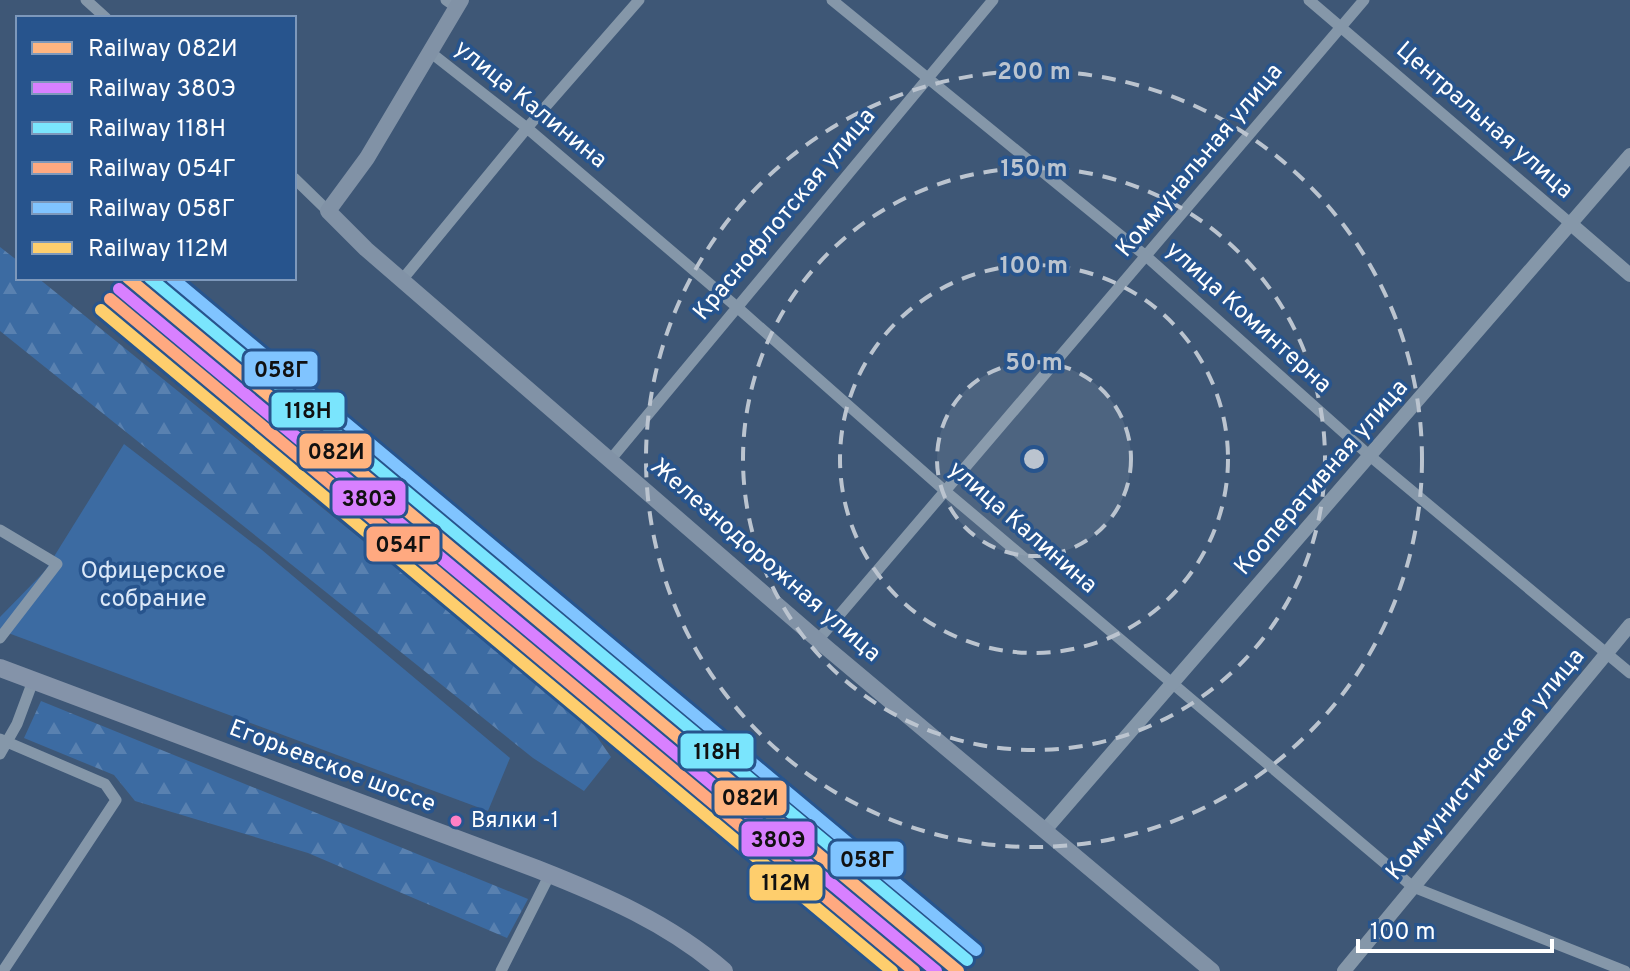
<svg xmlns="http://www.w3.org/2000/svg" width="1630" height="971" font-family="Overpass,sans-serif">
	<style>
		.forest { fill: url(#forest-firs) }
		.green { fill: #3c6ba2 }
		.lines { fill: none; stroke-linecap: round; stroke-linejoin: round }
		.minor { stroke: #8597a9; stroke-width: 11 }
		.tertiary { stroke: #8597a9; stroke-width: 14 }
		.secondary { stroke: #8192a6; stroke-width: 16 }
		.primary { stroke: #8493a9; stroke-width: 18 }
		.rail-1-casing { stroke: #27548d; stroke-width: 18 }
		.rail-2-casing { stroke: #27548d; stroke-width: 18 }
		.rail-3-casing { stroke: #27548d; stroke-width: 18 }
		.rail-4-casing { stroke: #27548d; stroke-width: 18 }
		.rail-5-casing { stroke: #27548d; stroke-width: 18 }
		.rail-6-casing { stroke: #27548d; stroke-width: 18 }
		.rail-1 { stroke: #ffb580; stroke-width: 12 }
		.rail-2 { stroke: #d880ff; stroke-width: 12 }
		.rail-3 { stroke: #7ae5fd; stroke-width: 12 }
		.rail-4 { stroke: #ffa980; stroke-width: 12 }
		.rail-5 { stroke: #80c4ff; stroke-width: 12 }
		.rail-6 { stroke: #fece6d; stroke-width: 12 }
		.ring { fill: none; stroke: #bbc4cf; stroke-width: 4; stroke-dasharray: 14 10 }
		.bus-dot { fill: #ff80c5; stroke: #27548d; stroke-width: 3 }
		.labels { text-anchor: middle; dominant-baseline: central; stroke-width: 7; stroke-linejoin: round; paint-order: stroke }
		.bus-label { font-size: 22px; fill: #fff; stroke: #27548d; text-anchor: start }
		.street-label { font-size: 24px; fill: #fff; stroke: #27548d }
		.park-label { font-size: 24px; fill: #dbe8f8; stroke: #27548d }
		.centre { fill: #bbc4cf; stroke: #27548d; stroke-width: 4 }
		.ring-label { font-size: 24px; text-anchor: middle; font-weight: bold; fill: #bbc4cf; stroke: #27548d; stroke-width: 7; stroke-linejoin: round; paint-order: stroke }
		.line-badge { stroke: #27548d; stroke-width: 3 }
		.pale-badge-label { font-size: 22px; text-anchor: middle; font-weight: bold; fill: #111 }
	</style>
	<defs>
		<pattern id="forest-firs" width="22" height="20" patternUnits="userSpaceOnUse" patternTransform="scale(2)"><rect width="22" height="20" fill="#3c6ba2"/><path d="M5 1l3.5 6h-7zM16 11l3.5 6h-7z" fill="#5981b0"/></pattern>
	</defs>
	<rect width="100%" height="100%" fill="#3e5776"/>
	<path class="forest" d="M 0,247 L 18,261 L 18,278 L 38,278 L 586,721 L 611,757 L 584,791 L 533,758 L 0,331 Z
		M 41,701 L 528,899 L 507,938 L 308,853 L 135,801 L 114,775 L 24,738 Z"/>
	<path class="green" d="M 124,444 L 262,550 L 510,758 L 488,811 L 0,630 L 0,617 L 45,571 Z"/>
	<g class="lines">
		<path class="minor" d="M 86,0 L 106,18
			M 446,0 L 456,7
			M 832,0 L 1147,257 L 1370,456 L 1630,673
			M 1309,0 L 1571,224
			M 430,52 L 527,128 L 738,308 L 944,490 L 1413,887 L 1625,971
			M 294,178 L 328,211
			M 402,280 L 527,128 L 639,0
			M 611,459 L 993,0
			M 0,530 L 57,564 L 0,638
			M 818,640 L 1364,0
			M 0,739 L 105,784 L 116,800 L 3,971
			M 0,754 L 17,724 L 33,681
			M 501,971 L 550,874"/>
		<path class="tertiary" d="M 1571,224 L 1630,275
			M 1046,829 L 1630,155
			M 1344,971 L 1630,625"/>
		<path class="secondary" d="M 461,0 L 367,158 L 328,211 L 366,249 L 827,648 L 1212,971"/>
		<path class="primary" d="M 0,668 L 537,869 C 603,895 669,923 724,971"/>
		<defs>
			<path id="rail-1" d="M 128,278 L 958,971"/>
			<path id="rail-2" d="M 119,289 L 936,971"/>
			<path id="rail-3" d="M 150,278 L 967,960"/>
			<path id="rail-4" d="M 110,299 L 914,971"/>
			<path id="rail-5" d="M 172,278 L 976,950"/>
			<path id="rail-6" d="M 101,310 L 892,971"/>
		</defs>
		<use href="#rail-1" class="rail-1-casing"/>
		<use href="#rail-2" class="rail-2-casing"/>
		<use href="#rail-3" class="rail-3-casing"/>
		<use href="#rail-4" class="rail-4-casing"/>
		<use href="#rail-5" class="rail-5-casing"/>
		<use href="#rail-6" class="rail-6-casing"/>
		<use href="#rail-1" class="rail-1"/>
		<use href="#rail-2" class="rail-2"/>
		<use href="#rail-3" class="rail-3"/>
		<use href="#rail-4" class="rail-4"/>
		<use href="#rail-5" class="rail-5"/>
		<use href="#rail-6" class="rail-6"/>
	</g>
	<circle cx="1034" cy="459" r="97" fill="#bbc4cf" fill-opacity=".12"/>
	<g class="ring">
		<circle cx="1034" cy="459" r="97"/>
		<circle cx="1034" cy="459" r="194"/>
		<circle cx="1034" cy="459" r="291"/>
		<circle cx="1034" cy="459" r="388"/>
	</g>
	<circle class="bus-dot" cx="456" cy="821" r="7"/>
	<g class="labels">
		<g class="bus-label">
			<text x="471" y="821">Вялки -1</text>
		</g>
		<g class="street-label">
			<text transform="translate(530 105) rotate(39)">улица Калинина</text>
			<text transform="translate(1484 121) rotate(41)">Центральная улица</text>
			<text transform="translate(1200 161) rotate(-50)">Коммунальная улица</text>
			<text transform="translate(785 215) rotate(-50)">Краснофлотская улица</text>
			<text transform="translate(1248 318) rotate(42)">улица Коминтерна</text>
			<text transform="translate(1322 478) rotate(-49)">Кооперативная улица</text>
			<text transform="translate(1022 528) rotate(41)">улица Калинина</text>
			<text transform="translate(765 561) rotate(41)">Железнодорожная улица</text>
			<text transform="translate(1486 765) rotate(-50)">Коммунистическая улица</text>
			<text transform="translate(332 767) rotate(21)">Егорьевское шоссе</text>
		</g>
		<g class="park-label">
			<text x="153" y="572">Офицерское<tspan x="153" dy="28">собрание</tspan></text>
		</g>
	</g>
	<circle cx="1034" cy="459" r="12" class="centre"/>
	<g class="ring-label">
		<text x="1034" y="79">200 m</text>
		<text x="1034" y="176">150 m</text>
		<text x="1034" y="273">100 m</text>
		<text x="1034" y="370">50 m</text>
	</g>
	<g class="line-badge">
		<rect x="243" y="350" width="76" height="38" rx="8" fill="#80c4ff"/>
		<rect x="270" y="391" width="76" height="38" rx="8" fill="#7ae5fd"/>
		<rect x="298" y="432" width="75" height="38" rx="8" fill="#ffb580"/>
		<rect x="331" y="479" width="76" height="38" rx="8" fill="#d880ff"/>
		<rect x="365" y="525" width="76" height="38" rx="8" fill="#ffa980"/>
		<rect x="679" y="732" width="76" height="38" rx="8" fill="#7ae5fd"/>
		<rect x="713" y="779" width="75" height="38" rx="8" fill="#ffb580"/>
		<rect x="740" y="820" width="76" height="38" rx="8" fill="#d880ff"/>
		<rect x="829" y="840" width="76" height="38" rx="8" fill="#80c4ff"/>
		<rect x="748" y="863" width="76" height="39" rx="8" fill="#fece6d"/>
	</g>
	<g class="pale-badge-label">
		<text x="281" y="377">058Г</text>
		<text x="308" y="418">118Н</text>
		<text x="336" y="459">082И</text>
		<text x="369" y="506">380Э</text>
		<text x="403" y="552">054Г</text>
		<text x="717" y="759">118Н</text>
		<text x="750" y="805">082И</text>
		<text x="778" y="847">380Э</text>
		<text x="867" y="867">058Г</text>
		<text x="786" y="890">112М</text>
	</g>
	<rect x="16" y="16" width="280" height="264" fill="#27548d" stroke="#7d98bb" stroke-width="2"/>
	<rect x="32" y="42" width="40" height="12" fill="#ffb580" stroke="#7d98bb" stroke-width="2"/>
	<text x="88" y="56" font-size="24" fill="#ffffff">Railway 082И</text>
	<rect x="32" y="82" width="40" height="12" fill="#d880ff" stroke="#7d98bb" stroke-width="2"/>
	<text x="88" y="96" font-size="24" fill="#ffffff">Railway 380Э</text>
	<rect x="32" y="122" width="40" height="12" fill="#7ae5fd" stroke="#7d98bb" stroke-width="2"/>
	<text x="88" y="136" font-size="24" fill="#ffffff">Railway 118Н</text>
	<rect x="32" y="162" width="40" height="12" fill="#ffa980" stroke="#7d98bb" stroke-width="2"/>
	<text x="88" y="176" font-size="24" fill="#ffffff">Railway 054Г</text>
	<rect x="32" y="202" width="40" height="12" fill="#80c4ff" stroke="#7d98bb" stroke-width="2"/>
	<text x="88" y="216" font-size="24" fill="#ffffff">Railway 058Г</text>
	<rect x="32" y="242" width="40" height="12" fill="#fece6d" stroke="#7d98bb" stroke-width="2"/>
	<text x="88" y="256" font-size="24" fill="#ffffff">Railway 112М</text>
	<path d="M1358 939v12h194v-12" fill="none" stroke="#ffffff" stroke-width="4"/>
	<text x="1370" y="939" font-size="24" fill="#ffffff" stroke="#27548d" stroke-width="6" paint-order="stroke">100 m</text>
</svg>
